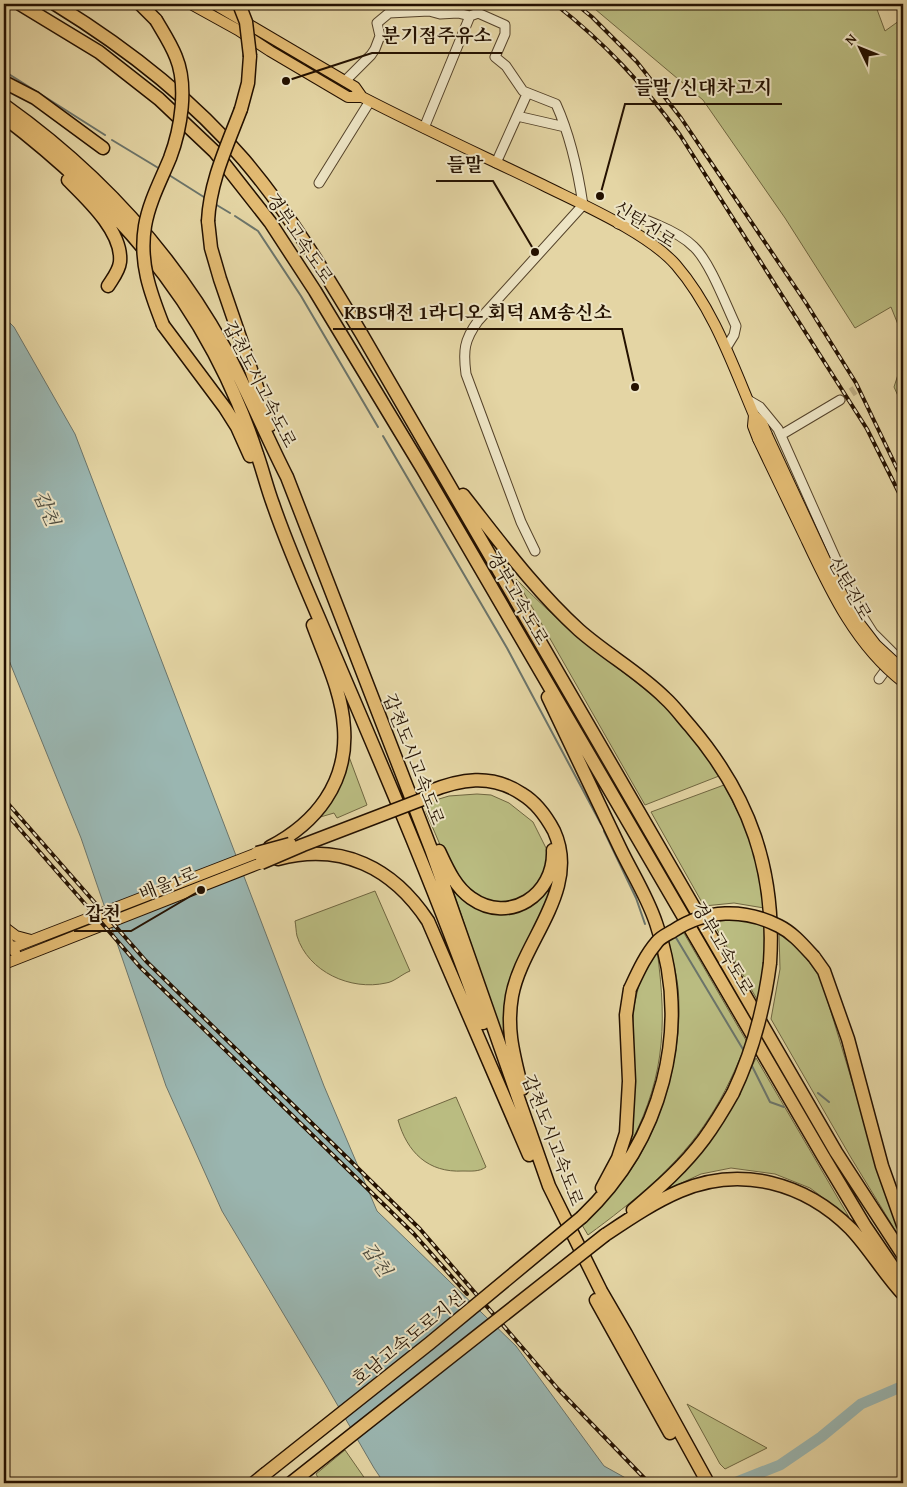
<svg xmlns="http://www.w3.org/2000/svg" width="907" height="1487" font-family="'Gentium Book Plus','Noto Serif KR',serif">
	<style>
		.green { fill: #babc81; stroke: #6f6640 }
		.water { fill: #9ab6b1; stroke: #6b746a }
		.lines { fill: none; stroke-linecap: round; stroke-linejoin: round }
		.stream { stroke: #6b746a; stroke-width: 2 }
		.river { stroke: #9ab6b1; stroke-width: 11 }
		.minor-tunnel { stroke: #beae83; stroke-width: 9; stroke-dasharray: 9 4.5; stroke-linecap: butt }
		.minor-casing { stroke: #544229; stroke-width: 11 }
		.major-casing { stroke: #241100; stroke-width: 12 }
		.highway-casing { stroke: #241100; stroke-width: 15 }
		.minor { stroke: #ede4c4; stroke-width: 9 }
		.major { stroke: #e2ba72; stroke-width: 10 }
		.highway { stroke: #e2ba72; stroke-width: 12 }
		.rail-casing { stroke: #241100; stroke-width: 4 }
		.rail { stroke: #ede4c4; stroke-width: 2; stroke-dasharray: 5.5; stroke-linecap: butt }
		.major-bridge-casing { stroke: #241100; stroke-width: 12; stroke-linecap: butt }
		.highway-bridge-casing { stroke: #241100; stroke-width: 15; stroke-linecap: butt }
		.major-bridge { stroke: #e2ba72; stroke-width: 10 }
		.highway-bridge { stroke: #e2ba72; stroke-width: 12 }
		.labels { text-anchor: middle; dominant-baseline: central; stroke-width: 4; stroke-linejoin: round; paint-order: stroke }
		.street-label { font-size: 18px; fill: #241100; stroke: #ede4c4 }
		.water-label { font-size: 19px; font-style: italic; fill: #4d4b3e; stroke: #ede4c4 }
		.leader { fill: none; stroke: #241100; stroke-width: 2 }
		.callout-dot { fill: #241100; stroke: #ede4c4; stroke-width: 2 }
		.callout-label { font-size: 19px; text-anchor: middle; font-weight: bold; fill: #241100; stroke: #ede4c4; stroke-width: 4; stroke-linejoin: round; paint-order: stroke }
	</style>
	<rect width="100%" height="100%" fill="#e4d5a4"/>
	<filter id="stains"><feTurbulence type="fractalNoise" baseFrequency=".004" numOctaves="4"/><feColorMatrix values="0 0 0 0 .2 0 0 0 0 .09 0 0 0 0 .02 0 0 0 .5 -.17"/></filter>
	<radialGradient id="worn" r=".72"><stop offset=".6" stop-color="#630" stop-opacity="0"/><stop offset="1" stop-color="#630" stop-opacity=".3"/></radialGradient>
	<path class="green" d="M 589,4 L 875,4 L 885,31 L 903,18 L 903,65 L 900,67 L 903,77 L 903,337 L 891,307 L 855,328 L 785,218 L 703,100 Z
		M 903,359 L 903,407 L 894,387 Z
		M 516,579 C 539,602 563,625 589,646 C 637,684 692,719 719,776 L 645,805 Z
		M 348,754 L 367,805 L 337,818 L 334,813 L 317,818 Z
		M 724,785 L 748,832 L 760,879 L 764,908 L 734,903 L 704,906 L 651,812 Z
		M 477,794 L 491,795 L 509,803 L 533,822 L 547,850 L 546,872 L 535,891 L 517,903 L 493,904 L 472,896 L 447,861 L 426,812 L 429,802 L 449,796 Z
		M 551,874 L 552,889 L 538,923 L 515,968 L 507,1049 L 449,879 L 469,899 L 512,907 Z
		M 375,891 L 410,971 C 402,974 394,982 386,983 C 351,991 308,972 297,936 C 296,932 296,926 295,921 Z
		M 730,918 L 765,924 L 765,963 L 758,1001 L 711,919 Z
		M 681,928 L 747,1042 C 736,1068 725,1094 709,1118 C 679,1165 633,1202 588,1235 L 582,1225 C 599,1208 616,1191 630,1171 C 664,1122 684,1047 678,987 C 676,971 671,954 668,938 Z
		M 779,933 L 800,949 L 821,979 L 892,1213 L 903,1238 L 903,1243 L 850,1156 L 771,1019 L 780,969 Z
		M 657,950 C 668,1031 664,1083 624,1156 L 634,1006 L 641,976 Z
		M 756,1058 L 849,1217 L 810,1188 L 775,1174 L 731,1168 L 701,1174 L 662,1192 L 734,1102 Z
		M 456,1097 L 486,1167 C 479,1172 471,1171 463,1171 C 428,1173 407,1152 398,1120 Z
		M 687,1404 L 767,1448 L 725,1469 L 720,1464 Z
		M 345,1450 L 368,1483 L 321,1483 L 316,1474 Z"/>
	<path class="water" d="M 4,317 L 14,327 L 75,434 L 324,1086 L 377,1211 L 516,1346 L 604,1466 L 631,1481 L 641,1483 L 384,1483 L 374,1468 L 323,1380 L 222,1211 L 166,1086 L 81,838 L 4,648 Z"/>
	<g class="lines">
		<path class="stream" d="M 4,71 L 105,135
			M 112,140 L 160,169
			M 169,175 L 207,199
			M 215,204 L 230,213
			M 235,216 L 258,231 L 301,296 L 378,427
			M 383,436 L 507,648 L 601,824
			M 604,831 L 636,898 L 645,924
			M 675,936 L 744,1051
			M 751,1064 L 770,1102 L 784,1107
			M 818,1093 L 829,1102"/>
		<path class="river" d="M 734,1483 L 780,1465 L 821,1437 L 861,1404 L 903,1386"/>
		<path class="minor-tunnel" d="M 840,400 L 855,390"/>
		<defs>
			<path id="minor" d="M 470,16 L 478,13 L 505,25 L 505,34 L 495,57 L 506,66 L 523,91 L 556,104 C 570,135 578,171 583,205 L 478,321 C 464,340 463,351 466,374 L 521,522 L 535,551
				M 345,81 L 371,55 L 375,49 L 380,36 L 377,23 L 389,13 L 429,11 L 440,14 L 458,13 L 470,16
				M 517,116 L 565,127
				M 424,128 L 470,16
				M 496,163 L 527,94
				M 319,183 L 370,101
				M 618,224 C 635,214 641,218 658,225 C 670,230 684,237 694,247 C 710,262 726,305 736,326 L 734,335 L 726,348
				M 748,400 L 760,407 L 778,429 L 859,611 L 873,633 L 896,656 L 879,679
				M 781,435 L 840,400"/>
			<path id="major" d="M 191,4 L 238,30 L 270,51 L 348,97 L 362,97 C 422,128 483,156 543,185 C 581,204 648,233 676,265 C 713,308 732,363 754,415 L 762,423 L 767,435
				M 214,4 L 355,87 L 362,97
				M 754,415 L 753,426 L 758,439
				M 4,927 L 16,936 L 31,940
				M 4,937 L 15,952
				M 4,951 L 257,853
				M 4,964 L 261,863"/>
			<path id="highway" d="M 20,4 L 99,52 L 159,99 L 215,152 L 270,222 L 315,291 L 422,468 L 823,1156 L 865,1226 L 903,1282
				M 55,4 C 125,47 190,97 244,160 C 289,213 325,273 361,333 L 836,1152 L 903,1255
				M 140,4 L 156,20
				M 4,82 L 35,98 L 103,148
				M 4,105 C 94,169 170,250 224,347 C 247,389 265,434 287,477 L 431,849 L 549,1186 L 601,1291 L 626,1334 L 708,1483
				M 241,109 L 248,83 L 250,56
				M 4,117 C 89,182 164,258 214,353 C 231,385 246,420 257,454 C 263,471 267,488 273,504 C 286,542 302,579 318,616 C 375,750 434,884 483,1023
				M 68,180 C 87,199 123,232 120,262 C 119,271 113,278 108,286
				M 208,221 L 211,248 L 220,279 L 270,425
				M 163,325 L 225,408 L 237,427 L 250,456
				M 463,495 C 500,542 535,590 579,630 C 606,654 639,672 665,698 C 674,706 682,717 690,726 C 750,796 776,871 770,963
				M 548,697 C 572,747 596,798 620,848 C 632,873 647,896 656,923 C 693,1029 662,1141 582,1217
				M 428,792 C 460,779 491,773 522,794 C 537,803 546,816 554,831 C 581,890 522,941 512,996 C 506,1030 514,1056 522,1089
				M 270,847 C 316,823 348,783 344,728 C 342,692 325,658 313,625
				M 439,851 C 447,868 455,887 471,898 C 509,925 555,895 553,850
				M 278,859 C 342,842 393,868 428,921 L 529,1155
				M 814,957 L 824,971 L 848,1039 L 882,1166 L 903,1225
				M 602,1188 L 618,1158 L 626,1133 L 629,1081 L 626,1015 L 630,989
				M 633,1210 C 659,1188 684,1166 704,1139 C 715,1124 724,1109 733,1093
				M 605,1235 C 629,1219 654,1202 680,1191 C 741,1165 805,1183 851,1229 C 870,1249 884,1274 903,1294
				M 596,1300 L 670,1433
				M 254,1483 L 265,1474"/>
		</defs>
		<use href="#minor" class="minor-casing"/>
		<use href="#major" class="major-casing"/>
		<use href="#highway" class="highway-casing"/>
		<use href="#minor" class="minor"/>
		<use href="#major" class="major"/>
		<use href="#highway" class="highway"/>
		<defs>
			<path id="rail" d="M 555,4 C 605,43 643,84 680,135 L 867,429 L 903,501
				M 576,4 L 592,17 L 637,62 L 681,118 L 806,303 L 856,383 L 903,481
				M 4,799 L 146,961 L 420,1229 L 558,1389 L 649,1483
				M 4,811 L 140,967 L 414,1234 L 467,1294"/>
		</defs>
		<use href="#rail" class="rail-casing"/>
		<use href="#rail" class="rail"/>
		<defs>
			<path id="major-bridge" d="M 767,435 L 834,579 L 853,615 L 876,645 L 903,670
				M 758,439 C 774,472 789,504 805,537 C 830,590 855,645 903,682"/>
			<path id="highway-bridge" d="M 239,4 L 246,22 L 250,56
				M 156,20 C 163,32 171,44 176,57 C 188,86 181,129 170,158 C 161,180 149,202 145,226 C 139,262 150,292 163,325
				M 208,221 C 210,181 227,146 241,109
				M 257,853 L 290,844
				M 261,863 L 303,845 L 431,796
				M 630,989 C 638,972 645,956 657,942 C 661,937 668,934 673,931 C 706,909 744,908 779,926 C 793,933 803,945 814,957
				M 733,1093 C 753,1051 764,1009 770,963
				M 265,1474 L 430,1343 L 582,1217
				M 291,1483 L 605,1235"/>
		</defs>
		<use href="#major-bridge" class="major-bridge-casing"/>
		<use href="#highway-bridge" class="highway-bridge-casing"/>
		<use href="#major-bridge" class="major-bridge"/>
		<use href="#highway-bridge" class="highway-bridge"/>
	</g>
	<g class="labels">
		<g class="street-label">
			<text transform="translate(645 224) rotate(33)">신탄진로</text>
			<text transform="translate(300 238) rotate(56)">경부고속도로</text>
			<text transform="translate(260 384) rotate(63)">갑천도시고속도로</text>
			<text transform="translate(850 588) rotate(61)">신탄진로</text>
			<text transform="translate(518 598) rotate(60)">경부고속도로</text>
			<text transform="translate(414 759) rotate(69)">갑천도시고속도로</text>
			<text transform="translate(168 883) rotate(-22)">배울1로</text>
			<text transform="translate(723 948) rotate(60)">경부고속도로</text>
			<text transform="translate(553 1140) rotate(69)">갑천도시고속도로</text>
			<text transform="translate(408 1338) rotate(-39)">호남고속도로지선</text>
		</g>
		<g class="water-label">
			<text transform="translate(47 508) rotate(66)">갑천</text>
			<text transform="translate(377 1259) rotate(55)">갑천</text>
		</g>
	</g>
	<path class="leader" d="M286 81L372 53H502M600 196L625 104H782M535 252L493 181H436M635 387L622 329H333M201 890L131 931H74"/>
	<g class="callout-dot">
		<circle cx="286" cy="81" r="5"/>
		<circle cx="600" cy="196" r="5"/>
		<circle cx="535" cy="252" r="5"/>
		<circle cx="635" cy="387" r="5"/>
		<circle cx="201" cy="890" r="5"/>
	</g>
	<g class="callout-label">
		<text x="437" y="42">분기점주유소</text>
		<text x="703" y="94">들말/신대차고지</text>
		<text x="465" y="171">들말</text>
		<text x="478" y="319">KBS대전 1라디오 회덕 AM송신소</text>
		<text x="103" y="920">갑천</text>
	</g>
	<rect width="907" height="1487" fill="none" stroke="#e4d5a4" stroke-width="20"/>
	<rect x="5" y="5" width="897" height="1477" fill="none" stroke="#241100" stroke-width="2.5"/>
	<rect x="10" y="10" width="887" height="1467" fill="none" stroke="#241100"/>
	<g transform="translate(860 48) rotate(313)" stroke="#ede4c4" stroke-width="4" paint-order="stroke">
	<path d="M0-4L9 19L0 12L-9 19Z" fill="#241100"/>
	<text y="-8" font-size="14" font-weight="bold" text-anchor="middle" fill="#241100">N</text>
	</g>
	<rect width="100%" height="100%" filter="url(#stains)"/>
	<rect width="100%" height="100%" fill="url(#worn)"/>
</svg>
